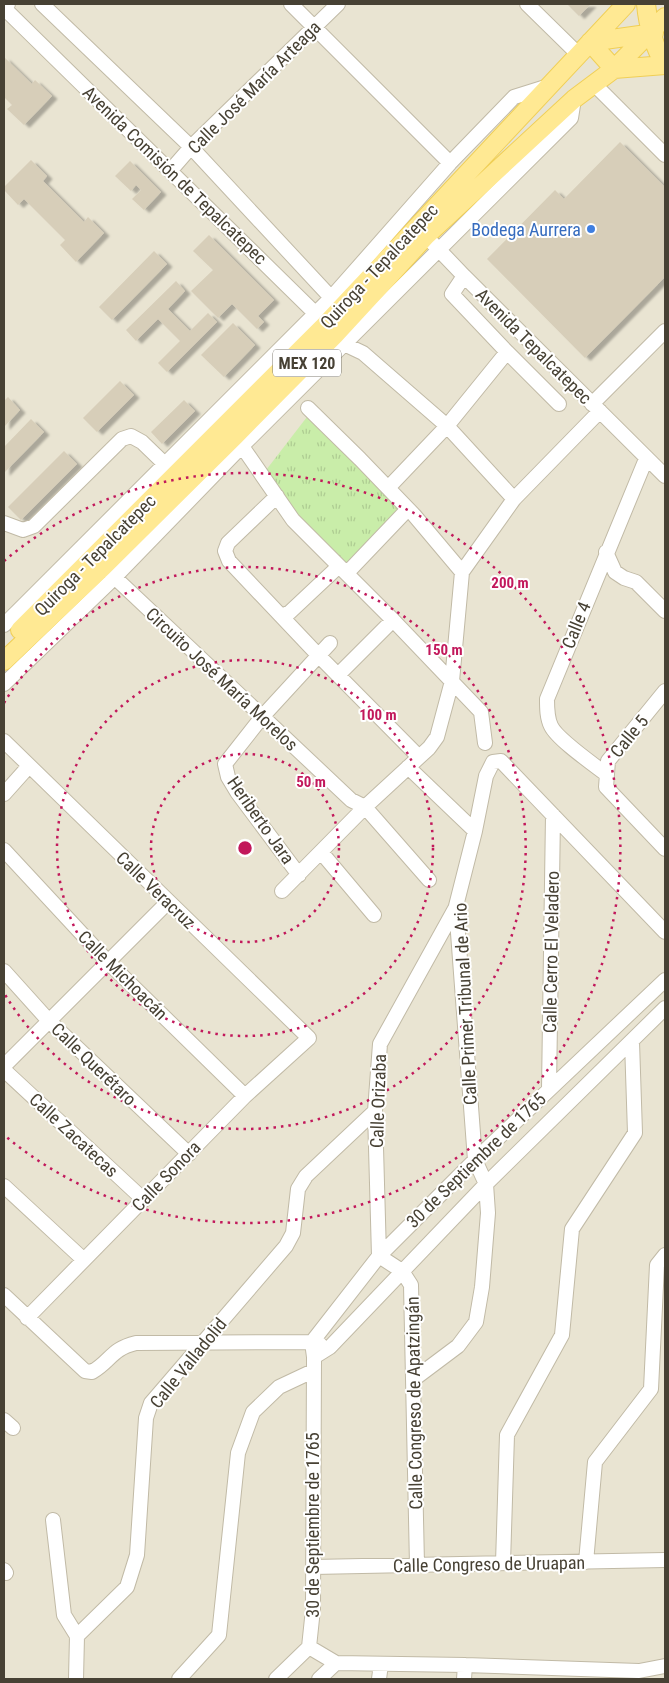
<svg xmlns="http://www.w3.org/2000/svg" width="669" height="1683" font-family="'Roboto Condensed',sans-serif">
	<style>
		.residential { fill: #e9e4d2 }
		.park { fill: url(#park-tufts) }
		.building { fill: #d7ceb9; filter: url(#shadow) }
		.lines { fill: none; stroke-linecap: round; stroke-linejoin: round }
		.minor-casing { stroke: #c1baa6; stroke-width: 16 }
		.major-casing { stroke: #f0cf56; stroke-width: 20 }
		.minor { stroke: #fff; stroke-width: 14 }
		.major { stroke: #ffe993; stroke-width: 18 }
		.ring { fill: none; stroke: #c2185b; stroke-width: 2.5; stroke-dasharray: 2.5 5 }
		.shop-dot { fill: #3f7fe0; stroke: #fff; stroke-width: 2 }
		.labels { text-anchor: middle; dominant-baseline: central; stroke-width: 4; stroke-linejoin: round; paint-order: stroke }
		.shield { fill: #fff; stroke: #7e7a71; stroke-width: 1 }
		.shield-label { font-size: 16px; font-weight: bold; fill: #474134 }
		.street-label { font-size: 18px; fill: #474134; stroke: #fff }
		.shop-label { font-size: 18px; fill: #366cbe; stroke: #fff; text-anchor: end }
		.centre { fill: #c2185b; stroke: #fff; stroke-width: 2.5 }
		.ring-label { font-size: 15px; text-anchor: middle; font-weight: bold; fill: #c2185b; stroke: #fff; stroke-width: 4; stroke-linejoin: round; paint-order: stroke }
	</style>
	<defs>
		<pattern id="park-tufts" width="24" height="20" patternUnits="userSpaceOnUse" patternTransform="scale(1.25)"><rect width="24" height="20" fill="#c9eda9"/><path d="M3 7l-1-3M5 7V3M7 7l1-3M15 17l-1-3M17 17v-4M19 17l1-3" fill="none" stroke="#aecc92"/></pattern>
		<filter id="shadow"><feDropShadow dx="5.5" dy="3" stdDeviation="1" flood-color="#0004"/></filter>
	</defs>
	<rect width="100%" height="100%" fill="#f4f1e5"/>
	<path class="residential" d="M 4,4 L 665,4 L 665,1679 L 4,1679 Z"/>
	<path class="park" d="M 310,413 L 406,509 L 346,572 L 294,519 L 263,474 Z"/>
	<path class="building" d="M 567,4 L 591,4 L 579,16 Z
		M 4,57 L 32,84 L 35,80 L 52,96 L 24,125 L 7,109 L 12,105 L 4,97 Z
		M 620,142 L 665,187 L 665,277 L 585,358 L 487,259 L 555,190 L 564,199 Z
		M 31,160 L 47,176 L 43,181 L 84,222 L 88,217 L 104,233 L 76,262 L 60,245 L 65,240 L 24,199 L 18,205 L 4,190 L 4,187 Z
		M 130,161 L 161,192 L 144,210 L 132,199 L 141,190 L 136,185 L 131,191 L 115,176 Z
		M 209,235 L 274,300 L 258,316 L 264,322 L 257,329 L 232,304 L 218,318 L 191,291 L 213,270 L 193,251 Z
		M 154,251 L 167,264 L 112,320 L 99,307 Z
		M 176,281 L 185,291 L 168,309 L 190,331 L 208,313 L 217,322 L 167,372 L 158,363 L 180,341 L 158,319 L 136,341 L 126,330 Z
		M 233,323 L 255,345 L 224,377 L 201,355 Z
		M 120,381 L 134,395 L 97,432 L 83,418 Z
		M 8,397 L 20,410 L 4,427 L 4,401 Z
		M 184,400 L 195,411 L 162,444 L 151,432 Z
		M 31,419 L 44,432 L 4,473 L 4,447 Z
		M 64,451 L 77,464 L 21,520 L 8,507 Z"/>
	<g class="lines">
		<defs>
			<path id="minor" d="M 8,4 L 4,8 L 322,320
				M 42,4 L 191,147 L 337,304
				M 291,4 L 450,163
				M 527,4 L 578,54
				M 594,84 L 665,155
				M 171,170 L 191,147 L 338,4
				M 419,229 L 464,276 L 665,476
				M 464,276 L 452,294 L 507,352 L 559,404
				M 338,338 L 344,344 L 363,353 L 447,426 L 514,499
				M 592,404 L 665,331
				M 308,408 L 360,459 L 414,515 L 462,572
				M 237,439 L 293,520 L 393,620 L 481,712 L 485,743
				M 388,488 L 447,426 L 507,352
				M 277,496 L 228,543 L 225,551 L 229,561 L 319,656 L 419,757
				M 4,523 L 23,530 L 34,526 L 122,439 L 131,436 L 142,442 L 172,471
				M 606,552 L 615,572 L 624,578 L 636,582 L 665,611
				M 108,571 L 351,800 L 365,807 L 429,880
				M 347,573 L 408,509
				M 282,616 L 290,612 L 339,566
				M 4,625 L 331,298 L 450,163 L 514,97 L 549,86
				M 338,675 L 393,620
				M 4,684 L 114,578 L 242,446 L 571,118 L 574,99
				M 665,691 L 608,761 L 606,787 L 665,849
				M 4,741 L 309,1038 L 245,1096 L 27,1318
				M 408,767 L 475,831
				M 606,774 C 593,764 557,739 551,726 C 547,718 547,708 547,699 L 646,459
				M 4,794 L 29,766
				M 4,850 L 108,962 L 245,1096
				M 321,852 L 374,915
				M 299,875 L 237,792 L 228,777 L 225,764 L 262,717 L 330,643
				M 282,891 L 365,807 L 429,748 L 437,737 L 452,681 L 462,572 L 514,499 L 600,411
				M 4,971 L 49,1021 L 189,1154
				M 4,1066 L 168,902
				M 4,1070 L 144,1200
				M 549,1089 L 553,815
				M 4,1186 L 84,1260
				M 4,1295 L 85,1371 L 92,1372 C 111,1361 111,1349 136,1343 L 312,1342 L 320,1344
				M 314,1357 L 330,1347 L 486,1184 L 665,1008
				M 414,1379 L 458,1346 L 476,1322 L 482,1287 L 488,1213 L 486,1184 L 475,1160 L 456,906 L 475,831 L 486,776 L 493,762 L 501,761 L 665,932
				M 4,1420 L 13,1428
				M 53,1520 L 64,1615 L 77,1636
				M 586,1562 L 595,1462 L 651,1389 L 657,1265 L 665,1255
				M 503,1563 L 507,1435 L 562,1335 L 572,1229 L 635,1133 L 632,1042
				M 417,1565 L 411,1285 L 402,1271 L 379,1256 L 375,1111 L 380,1044 L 456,907
				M 313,1567 L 665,1560
				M 4,1570 L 6,1573
				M 309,1647 L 336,1663 L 465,1665 L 639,1671 L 665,1666
				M 76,1679 L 77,1636 L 127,1587 L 137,1555 L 146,1418 L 151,1403 L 286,1246 L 293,1233 L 298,1189 L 306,1176 L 375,1111
				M 179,1679 L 219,1635 L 238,1453 L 253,1412 L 279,1387 L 313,1371
				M 276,1679 L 309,1647 L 313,1609 L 314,1357 L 312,1342 L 379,1256 L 475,1160 L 665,980
				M 319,1679 L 336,1663
				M 379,1679 L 381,1664
				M 464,1679 L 465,1665"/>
			<path id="major" d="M 646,4 C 648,26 653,45 665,65
				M 590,42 L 654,33
				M 590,42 L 614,69
				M 614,69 L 665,65
				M 20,630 L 326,324 L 626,4
				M 4,661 L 103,567 L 235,436 L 335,335 L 426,236 L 574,99 L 614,69 L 665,17"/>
		</defs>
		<use href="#minor" class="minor-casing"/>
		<use href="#major" class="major-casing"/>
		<use href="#minor" class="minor"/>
		<use href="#major" class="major"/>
	</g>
	<g class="ring">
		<circle cx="245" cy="848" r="94"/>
		<circle cx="245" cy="848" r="188"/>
		<path d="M4 703A281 281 0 1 1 4 993"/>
		<path d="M4 561A375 375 0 1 1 4 1135"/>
	</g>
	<circle class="shop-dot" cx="591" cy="229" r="5"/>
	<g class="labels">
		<rect class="shield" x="273" y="349.5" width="68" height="27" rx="4"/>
		<g class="shield-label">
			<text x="307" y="363">MEX 120</text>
		</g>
		<g class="street-label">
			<text transform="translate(254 87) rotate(-45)">Calle José María Arteaga</text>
			<text transform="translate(175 175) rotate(44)">Avenida Comisión de Tepalcatepec</text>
			<text transform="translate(379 266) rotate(-47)">Quiroga - Tepalcatepec</text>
			<text transform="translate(534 346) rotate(45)">Avenida Tepalcatepec</text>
			<text transform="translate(95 555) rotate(-45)">Quiroga - Tepalcatepec</text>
			<text transform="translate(576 625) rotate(-68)">Calle 4</text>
			<text transform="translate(222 679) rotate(43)">Circuito José María Morelos</text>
			<text transform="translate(629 736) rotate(-51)">Calle 5</text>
			<text transform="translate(261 820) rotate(55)">Heriberto Jara</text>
			<text transform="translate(156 890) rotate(44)">Calle Veracruz</text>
			<text transform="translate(551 952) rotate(-89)">Calle Cerro El Veladero</text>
			<text transform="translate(123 975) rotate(45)">Calle Michoacán</text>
			<text transform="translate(465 1004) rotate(-93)">Calle Primer Tribunal de Ario</text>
			<text transform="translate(94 1064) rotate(44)">Calle Querétaro</text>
			<text transform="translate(378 1101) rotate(-88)">Calle Orizaba</text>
			<text transform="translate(74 1135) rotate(43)">Calle Zacatecas</text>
			<text transform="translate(476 1160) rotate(-44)">30 de Septiembre de 1765</text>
			<text transform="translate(166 1176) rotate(-46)">Calle Sonora</text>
			<text transform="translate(188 1363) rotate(-51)">Calle Valladolid</text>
			<text transform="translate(414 1403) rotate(-91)">Calle Congreso de Apatzingán</text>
			<text transform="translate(312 1525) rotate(-90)">30 de Septiembre de 1765</text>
			<text transform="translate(489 1564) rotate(-1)">Calle Congreso de Uruapan</text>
		</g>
		<g class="shop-label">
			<text x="581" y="229">Bodega Aurrera</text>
		</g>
	</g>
	<circle cx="245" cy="848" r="8" class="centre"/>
	<g class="ring-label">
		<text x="510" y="588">200 m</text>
		<text x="444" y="655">150 m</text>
		<text x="378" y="720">100 m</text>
		<text x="311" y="787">50 m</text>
	</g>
	<rect width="669" height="1683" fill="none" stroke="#474134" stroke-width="10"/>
</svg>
